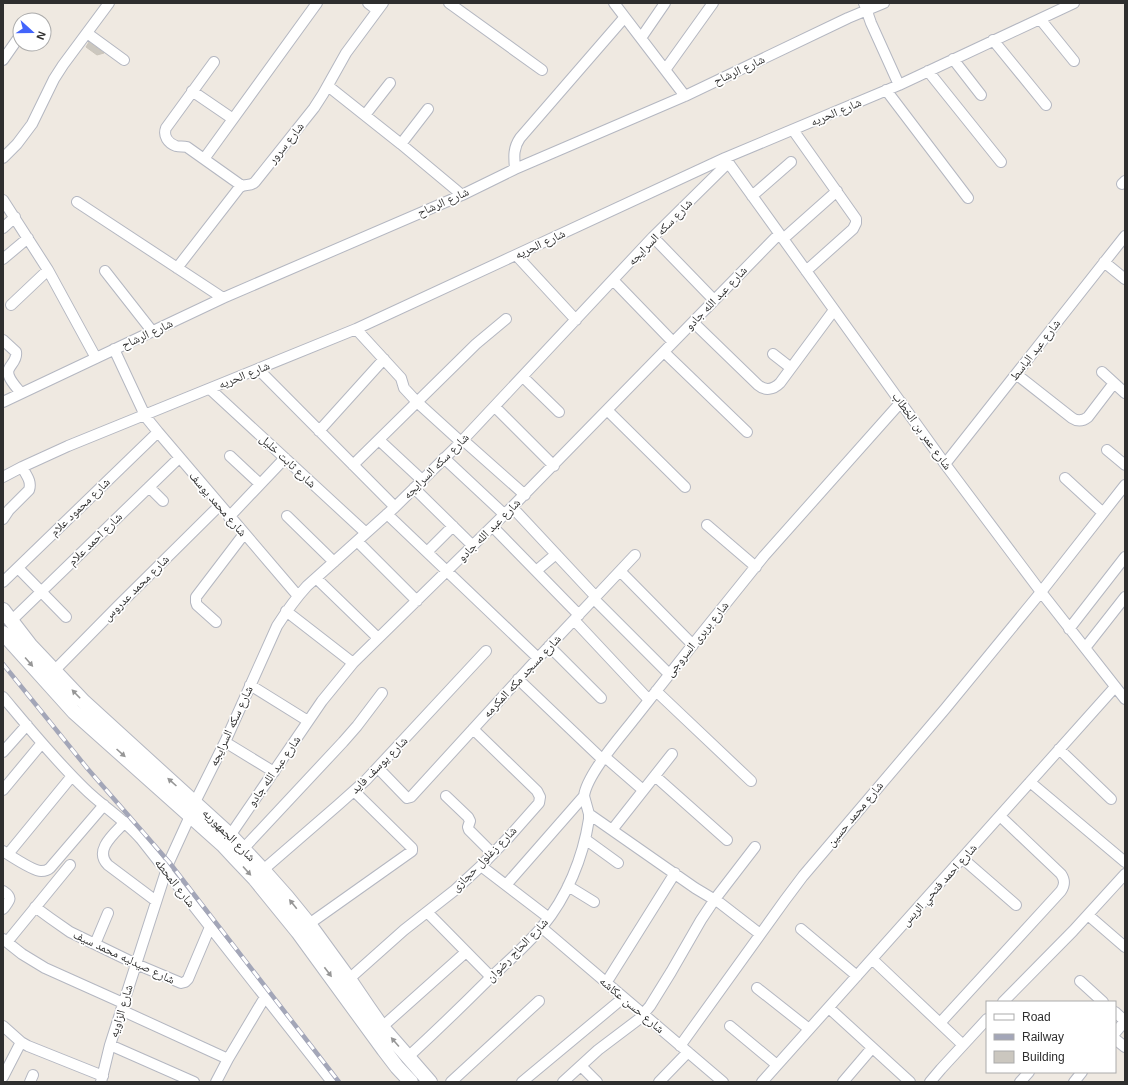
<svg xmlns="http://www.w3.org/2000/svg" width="1128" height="1085" font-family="Helvetica,'Noto Naskh Arabic',sans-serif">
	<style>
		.building { fill: #cbc7bf; stroke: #cbc5ba }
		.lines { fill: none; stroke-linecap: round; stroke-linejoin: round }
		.minor-casing { stroke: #b4b7c1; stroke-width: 12 }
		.secondary-casing { stroke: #b4b7c1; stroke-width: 16 }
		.minor { stroke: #fff; stroke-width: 10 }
		.secondary { stroke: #fff; stroke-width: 14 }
		.rail-casing { stroke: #a3a6b8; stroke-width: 4.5 }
		.rail { stroke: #fff; stroke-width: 3; stroke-dasharray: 9; stroke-linecap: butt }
		.oneway { fill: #969696 }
		.labels { text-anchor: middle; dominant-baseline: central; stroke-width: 3.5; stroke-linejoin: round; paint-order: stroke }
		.street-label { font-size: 12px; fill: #2e2e2e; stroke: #fff }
	</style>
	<rect width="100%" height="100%" fill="#efe9e1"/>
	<path class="building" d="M 89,42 L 104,53 L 97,55 L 86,47 Z"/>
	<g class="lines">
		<defs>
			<path id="minor" d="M 368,3 L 377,10
				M 449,3 L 542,70
				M 614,3 L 685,96
				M 864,3 L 871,23 L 899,85
				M 1040,19 L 1074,61
				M 87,33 L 124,60
				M 641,38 L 665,3
				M 993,40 L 1046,105
				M 953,59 L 981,95
				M 3,60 L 19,37
				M 214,62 L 166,128 C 163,136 168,143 176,146 C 180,147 183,146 187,147 L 242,186
				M 665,70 L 713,3
				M 928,71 L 1001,162
				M 328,86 L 401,144 L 462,195
				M 886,90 L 968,198
				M 192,91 L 233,119
				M 365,115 L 390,83
				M 793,130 L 856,219 L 856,223 L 853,229 L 806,271
				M 401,144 L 428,109
				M 3,158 L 17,144 L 32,124 L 54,79 L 63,65 L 109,3
				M 725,158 L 945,464 L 1041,592 L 1125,699
				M 204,159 L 317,3
				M 515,169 C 514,157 513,148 520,138 L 624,18
				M 1122,184 L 1125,181
				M 752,196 L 791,162
				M 3,200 L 48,270 L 96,358
				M 77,202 L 223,298
				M 3,228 L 15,217
				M 653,237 L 714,300
				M 783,239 L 837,191
				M 516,255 L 576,320
				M 3,259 L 28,238
				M 1104,262 L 1125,279
				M 177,268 L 239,188 C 244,183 250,187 255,182 L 314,108 L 323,94 L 346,53 L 383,3
				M 105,271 L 152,331
				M 613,280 L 673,342
				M 11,305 L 48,270
				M 693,322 L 758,385 C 765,391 773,390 780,383 L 834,310
				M 356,329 L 401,378 L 404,388 L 417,402 L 461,442
				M 3,340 L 16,352 C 18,363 5,366 9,376 C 11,382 17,388 21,393
				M 114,349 L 142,409 L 145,416 L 158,432 L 298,596
				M 664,352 L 747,432
				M 773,354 L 791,368
				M 258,369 L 395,507
				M 1102,372 L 1125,393
				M 1016,374 L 1072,418 C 1078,422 1083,421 1088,417 L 1114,383
				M 523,377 L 559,412
				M 210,389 L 366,533
				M 3,402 L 223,298 L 462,195 L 515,169 L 685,96 L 848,18 L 884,3
				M 495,407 L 554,466
				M 607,410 L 685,487
				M 319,431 L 384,359
				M 379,440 L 422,480
				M 463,440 L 525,495
				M 1107,450 L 1125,465
				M 230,456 L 260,484
				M 444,458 L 505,515
				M 945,464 L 1125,236
				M 353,465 L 476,344 L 506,319
				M 3,477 L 22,467 L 68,446 L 356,329 L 725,158 L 899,85 L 1074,3
				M 1065,478 L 1103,513
				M 149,487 L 163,501
				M 414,488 L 473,546
				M 512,507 L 596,597
				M 387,514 L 538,658
				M 287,516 L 334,562
				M 229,517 L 285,458
				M 3,519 L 9,510 L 29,490 C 32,481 26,475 22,467
				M 707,525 L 756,567
				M 493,527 L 579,615
				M 357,541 L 417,601
				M 427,552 L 453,526
				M 18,568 L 66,617
				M 536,571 L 556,554
				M 620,571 L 693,645
				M 316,578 L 378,638
				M 3,582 L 158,432
				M 594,599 L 669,674
				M 286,611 L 353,663
				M 574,620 L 649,700
				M 11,621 L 179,458
				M 216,622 L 197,605 L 196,602 L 196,597 L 244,534
				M 1069,629 L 1125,557
				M 549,646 L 601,698
				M 1085,648 L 1125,597
				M 54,671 L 119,605 L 219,506
				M 518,679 L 603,760
				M 250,685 L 308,721
				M 656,691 L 751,781
				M 3,697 C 29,728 55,760 84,788 C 102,806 124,819 141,839 L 332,1082
				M 225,742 L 274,772
				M 1059,749 L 1111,799
				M 3,752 L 27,725
				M 605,757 L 643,790
				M 378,768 L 407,798 L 411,797 L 538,658 L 635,555
				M 655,776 L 727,840
				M 1030,782 L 1125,862
				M 3,790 L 42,743
				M 446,796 L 468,817 L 470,821 L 468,827 L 469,830 L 493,854
				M 195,802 L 225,742 L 277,626 C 286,612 295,599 307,586 L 395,507 L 461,442 L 653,237 L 728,163
				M 589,814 L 695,888 L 720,903 L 760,934
				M 125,822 C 115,833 93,850 108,865 L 156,901
				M 612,830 L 672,754
				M 585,839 L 618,863
				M 227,840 L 322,701 L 353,663 L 512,507 L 779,234
				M 243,849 L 343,742 L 357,726 L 382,693
				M 3,851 C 11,856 33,871 41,871 C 45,871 48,870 50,868 L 104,805
				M 8,854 L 72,776
				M 962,858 L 1016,905
				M 481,866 L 549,918
				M 263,870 L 338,805 L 366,780 L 486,651
				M 506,885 L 584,796 C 587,774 621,736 635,718 C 678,663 721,609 764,556 L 901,402
				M 568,886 L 594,902
				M 3,891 C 14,898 9,901 3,909
				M 35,907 L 50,918 L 70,932 L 136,964 L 181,983 L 185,982 L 188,979 L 210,927
				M 427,912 L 491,977
				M 1088,915 L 1125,947
				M 309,924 L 412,851 L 412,848 L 354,791
				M 541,927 L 723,1082
				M 801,929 L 857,976
				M 3,939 L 22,954 L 45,968 L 123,1003
				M 7,942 L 70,865
				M 95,944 L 108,913
				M 872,959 L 963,1045
				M 349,979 L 404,930 L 455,890 L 481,866 L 509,837 L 539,803 L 540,797 L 537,791 L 473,729
				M 1080,981 L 1103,1002
				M 606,983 L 675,873
				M 757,988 L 809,1029
				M 1003,1002 L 1073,931 L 1125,874
				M 829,1008 L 910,1082
				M 121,1010 L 228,1059
				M 1115,1012 L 1125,1021
				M 940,1023 L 1061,891 C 1065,885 1065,880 1061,874 L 1000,816
				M 3,1026 L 21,1042 L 28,1046 L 103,1076
				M 730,1026 L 777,1065
				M 382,1027 L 466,952
				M 1115,1033 L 1125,1021
				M 1115,1039 L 1125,1047
				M 110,1045 L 194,1082
				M 680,1046 L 785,900 L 803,876 L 945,709 L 1041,592 L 1125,485
				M 408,1057 C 435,1032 461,1007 487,981 C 506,963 525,947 542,927 C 567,897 583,858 589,819 L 589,814 L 584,796
				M 581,1066 L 597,1082
				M 3,1077 L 21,1042
				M 30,1082 L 33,1075
				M 101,1082 L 110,1045 L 169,862 L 190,816
				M 216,1082 L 228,1059 L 265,997
				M 451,1082 L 539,1001
				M 522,1082 L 623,998
				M 563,1082 L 598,1050 L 639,1019 L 650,1006 L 671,972 L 701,920 L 715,899 L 755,847
				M 659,1082 L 688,1052
				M 762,1082 L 1115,687
				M 843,1082 L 872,1048
				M 930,1082 L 941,1069 L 987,1019
				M 1020,1082 L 1029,1072
				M 1074,1082 L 1082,1072"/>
			<path id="secondary" d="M 3,610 L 30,645 L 84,702 L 230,835 L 263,870 L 287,897 L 309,924 L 349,979 L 368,1007 L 382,1027 L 430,1082
				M 3,633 L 74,712 L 223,845 L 236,859 L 255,879 L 298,932 L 384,1050 L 397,1067 L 411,1082"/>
		</defs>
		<use href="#minor" class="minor-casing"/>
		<use href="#secondary" class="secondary-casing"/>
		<use href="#minor" class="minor"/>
		<use href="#secondary" class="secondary"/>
		<defs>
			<path id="rail" d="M 3,664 L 87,768 L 169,862 L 339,1082"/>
		</defs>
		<use href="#rail" class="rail-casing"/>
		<use href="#rail" class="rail"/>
	</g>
	<defs><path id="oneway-solid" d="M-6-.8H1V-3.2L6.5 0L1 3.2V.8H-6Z"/></defs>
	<g class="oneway">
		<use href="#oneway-solid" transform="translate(29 662) rotate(49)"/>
		<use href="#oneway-solid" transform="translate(76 694) rotate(-134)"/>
		<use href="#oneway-solid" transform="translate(121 753) rotate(42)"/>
		<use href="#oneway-solid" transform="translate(172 782) rotate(-138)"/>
		<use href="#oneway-solid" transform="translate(247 871) rotate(48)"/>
		<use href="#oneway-solid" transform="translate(293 904) rotate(-129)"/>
		<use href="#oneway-solid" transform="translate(328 972) rotate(53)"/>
		<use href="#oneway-solid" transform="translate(395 1042) rotate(-131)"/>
	</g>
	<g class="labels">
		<g class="street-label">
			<text transform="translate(739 70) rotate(-25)">شارع الرشاح</text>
			<text transform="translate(836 112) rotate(-23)">شارع الحريه</text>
			<text transform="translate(286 143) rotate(-51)">شارع سرور</text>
			<text transform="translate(443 202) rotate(-24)">شارع الرشاح</text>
			<text transform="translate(660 232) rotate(-46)">شارع سكه السرايجه</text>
			<text transform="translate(540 244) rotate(-25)">شارع الحريه</text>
			<text transform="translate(716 298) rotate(-46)">شارع عبد الله جادو</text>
			<text transform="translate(147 334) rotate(-25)">شارع الرشاح</text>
			<text transform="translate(1035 350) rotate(-52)">شارع عبد الباسط</text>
			<text transform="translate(244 375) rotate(-22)">شارع الحريه</text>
			<text transform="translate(922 431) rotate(54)">شارع عمر بن الخطاب</text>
			<text transform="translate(288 461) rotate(43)">شارع ثابت خليل</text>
			<text transform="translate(436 466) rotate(-45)">شارع سكه السرايجه</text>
			<text transform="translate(218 504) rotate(49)">شارع محمد يوسف</text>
			<text transform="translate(80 507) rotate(-44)">شارع محمود علام</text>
			<text transform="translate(489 530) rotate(-45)">شارع عبد الله جادو</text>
			<text transform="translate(95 539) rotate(-44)">شارع احمد علام</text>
			<text transform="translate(136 588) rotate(-45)">شارع محمد عدروس</text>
			<text transform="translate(697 639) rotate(-51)">شارع بربرى السروجى</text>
			<text transform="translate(522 676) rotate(-47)">شارع مسجد مكه المكرمه</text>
			<text transform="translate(231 726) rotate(-65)">شارع سكه السرايجه</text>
			<text transform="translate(379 765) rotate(-45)">شارع يوسف فايد</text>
			<text transform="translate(274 771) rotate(-55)">شارع عبد الله جادو</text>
			<text transform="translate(855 814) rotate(-50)">شارع محمد حسين</text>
			<text transform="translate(229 835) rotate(45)">شارع الجمهوريه</text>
			<text transform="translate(484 859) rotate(-45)">شارع زغلول حجازى</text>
			<text transform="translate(175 883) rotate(52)">شارع المحطه</text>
			<text transform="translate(939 885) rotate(-48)">شارع احمد فتحي الريس</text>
			<text transform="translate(517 950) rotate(-46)">شارع الحاج رضوان</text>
			<text transform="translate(124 957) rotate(25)">شارع صيدليه محمد سيف</text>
			<text transform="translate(632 1005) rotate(40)">شارع حسن عكاشه</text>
			<text transform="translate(121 1011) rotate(-73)">شارع الزاويه</text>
		</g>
	</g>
	<rect width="1128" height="1085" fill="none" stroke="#2e2e2e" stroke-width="8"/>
	<rect x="986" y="1001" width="130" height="72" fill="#ffffff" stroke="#ababab"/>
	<rect x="994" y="1014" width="20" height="6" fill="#ffffff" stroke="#ababab"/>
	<text x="1022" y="1021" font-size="12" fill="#2e2e2e">Road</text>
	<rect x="994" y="1034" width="20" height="6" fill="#a3a6b8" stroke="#ababab"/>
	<text x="1022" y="1041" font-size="12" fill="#2e2e2e">Railway</text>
	<rect x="994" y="1051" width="20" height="12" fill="#cbc7bf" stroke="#ababab"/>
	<text x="1022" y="1061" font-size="12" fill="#2e2e2e">Building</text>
	<g transform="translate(32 32) rotate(111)"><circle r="19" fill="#ffffff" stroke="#ababab"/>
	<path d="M0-3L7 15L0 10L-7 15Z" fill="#4264fb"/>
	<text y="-6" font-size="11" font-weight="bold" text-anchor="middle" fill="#2e2e2e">N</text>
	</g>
</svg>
